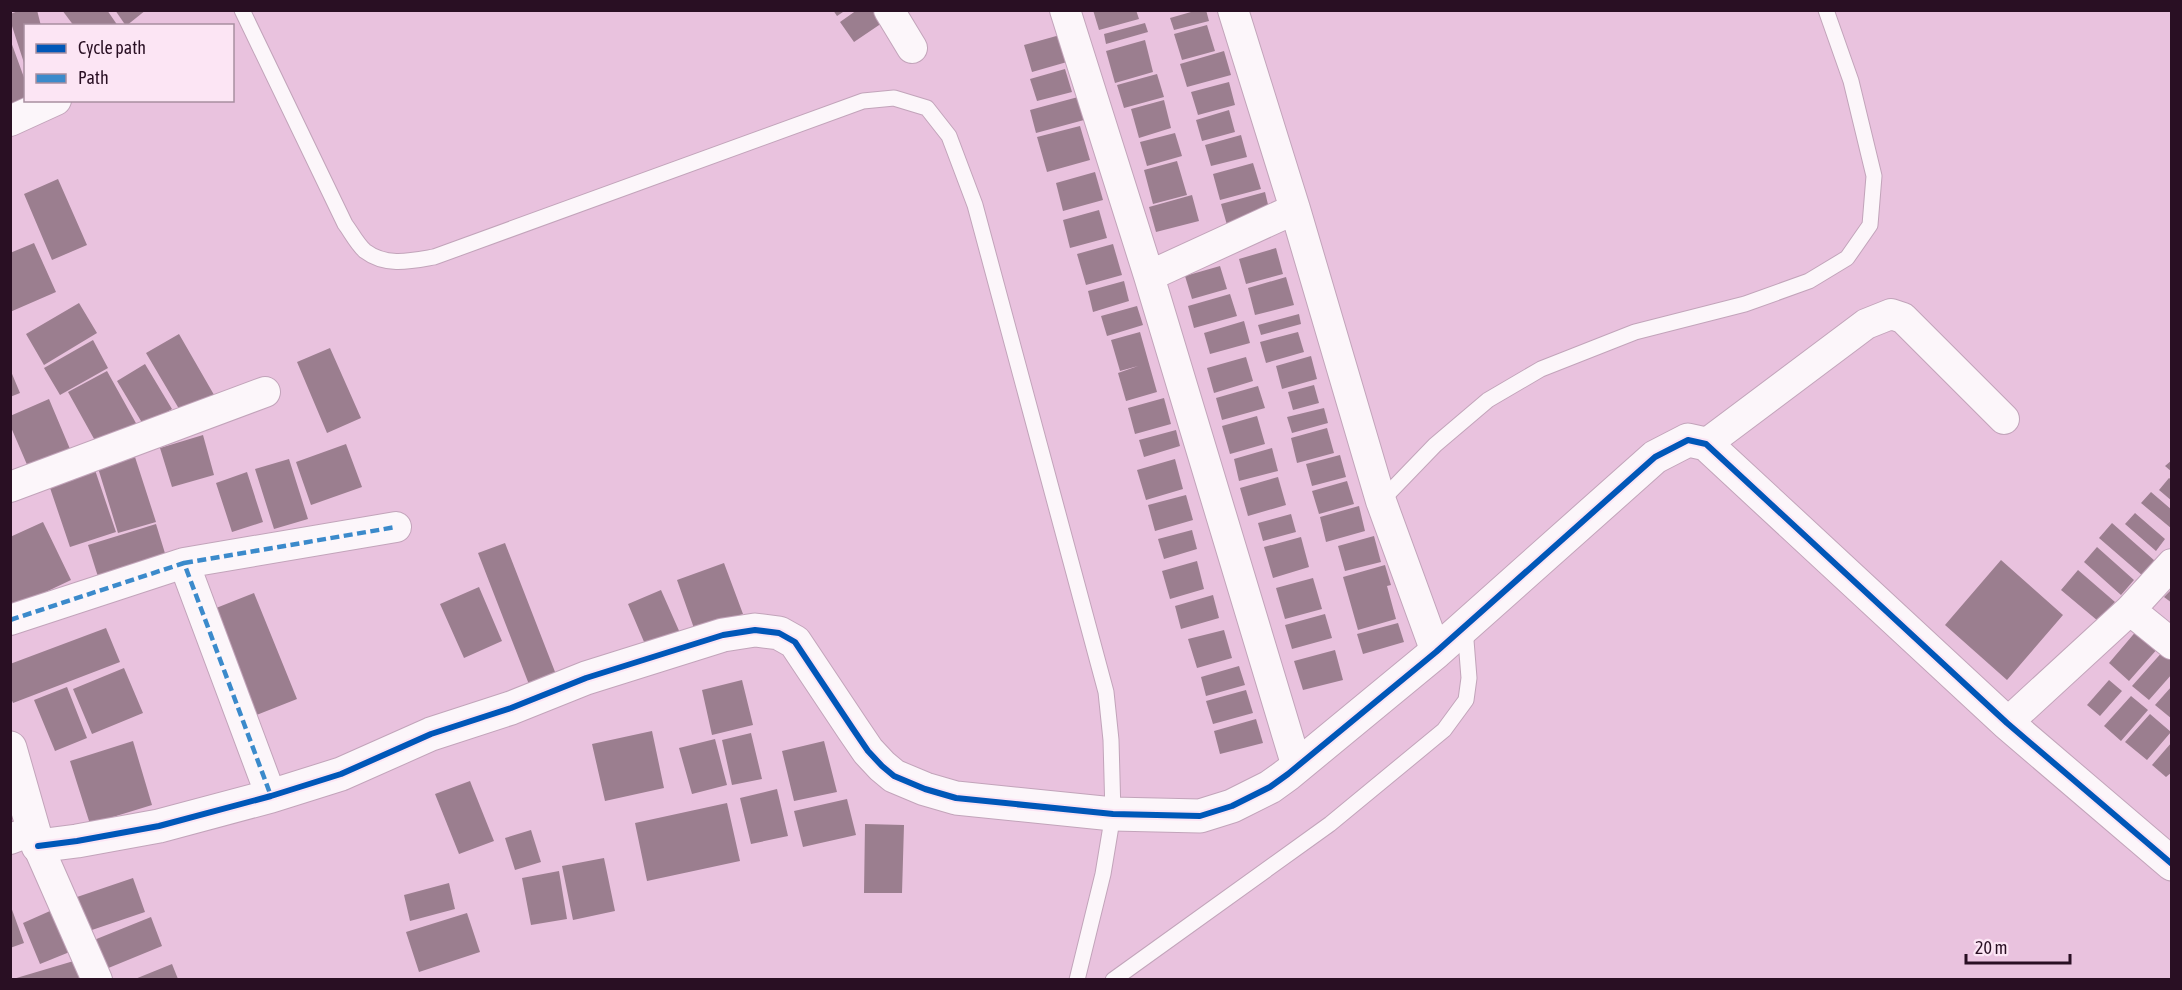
<svg xmlns="http://www.w3.org/2000/svg" width="2182" height="990" font-family="'Asap Condensed',sans-serif">
	<style>
		.building { fill: #9b7e8f }
		.lines { fill: none; stroke-linecap: round; stroke-linejoin: round }
		.service-casing { stroke: #c2a4ba; stroke-width: 17 }
		.minor-casing { stroke: #c2a4ba; stroke-width: 32 }
		.tertiary-casing { stroke: #c2a4ba; stroke-width: 35 }
		.service { stroke: #fcf6fa; stroke-width: 15 }
		.minor { stroke: #fcf6fa; stroke-width: 30 }
		.tertiary { stroke: #fcf6fa; stroke-width: 33 }
		.quiet { stroke: #3b8acb; stroke-width: 4.5; stroke-dasharray: 9 4.5; stroke-linecap: butt }
		.cycleway-casing { stroke: #fce5f4; stroke-width: 10 }
		.cycleway { stroke: #0057b8; stroke-width: 6 }
	</style>
	<rect width="100%" height="100%" fill="#e9c2de"/>
	<path class="building" d="M 21,10 L 37,10 L 41,26 L 26,26 L 25,66 L 10,20 L 10,14 Z
		M 62,10 L 107,10 L 118,26 L 74,26 Z
		M 115,10 L 146,10 L 126,26 Z
		M 833,10 L 846,10 L 837,16 Z
		M 857,10 L 878,10 L 885,21 L 854,42 L 840,22 Z
		M 1093,10 L 1136,10 L 1139,19 L 1099,30 Z
		M 1198,10 L 1206,10 L 1209,21 L 1174,30 L 1170,18 Z
		M 1145,23 L 1148,32 L 1106,44 L 1104,34 Z
		M 1207,25 L 1215,51 L 1182,60 L 1174,34 Z
		M 1060,35 L 1067,62 L 1032,72 L 1024,45 Z
		M 10,39 L 26,83 L 26,101 L 10,106 Z
		M 1145,40 L 1153,72 L 1115,83 L 1106,51 Z
		M 1224,51 L 1231,75 L 1187,87 L 1180,64 Z
		M 1065,69 L 1072,92 L 1037,101 L 1030,79 Z
		M 1157,74 L 1164,97 L 1124,108 L 1117,85 Z
		M 1229,82 L 1235,105 L 1198,115 L 1191,92 Z
		M 1078,97 L 1084,120 L 1036,133 L 1030,110 Z
		M 1164,100 L 1171,128 L 1139,138 L 1131,109 Z
		M 1229,110 L 1235,132 L 1202,141 L 1196,120 Z
		M 1080,126 L 1090,160 L 1047,172 L 1037,137 Z
		M 1175,133 L 1182,156 L 1147,166 L 1140,142 Z
		M 1241,135 L 1247,157 L 1211,166 L 1205,145 Z
		M 1177,161 L 1187,195 L 1153,204 L 1144,170 Z
		M 1253,163 L 1261,189 L 1220,200 L 1213,174 Z
		M 1095,172 L 1103,200 L 1063,211 L 1056,183 Z
		M 58,179 L 87,245 L 52,260 L 24,194 Z
		M 1265,192 L 1270,213 L 1227,225 L 1221,204 Z
		M 1192,195 L 1199,221 L 1156,232 L 1149,207 Z
		M 1099,210 L 1107,238 L 1070,248 L 1063,220 Z
		M 34,243 L 56,292 L 10,312 L 10,253 Z
		M 1113,244 L 1122,275 L 1086,285 L 1077,254 Z
		M 1276,248 L 1283,274 L 1246,284 L 1239,259 Z
		M 1220,266 L 1227,289 L 1192,299 L 1185,276 Z
		M 1286,277 L 1294,305 L 1255,315 L 1248,288 Z
		M 1124,281 L 1129,301 L 1093,312 L 1088,291 Z
		M 1230,294 L 1237,316 L 1194,328 L 1188,306 Z
		M 79,303 L 97,333 L 44,365 L 26,334 Z
		M 1137,306 L 1143,325 L 1107,336 L 1101,316 Z
		M 1299,314 L 1301,324 L 1261,335 L 1258,325 Z
		M 1244,321 L 1250,343 L 1210,354 L 1204,333 Z
		M 1140,332 L 1157,392 L 1126,401 L 1118,373 L 1138,366 L 1120,371 L 1111,340 Z
		M 1298,332 L 1304,352 L 1266,363 L 1260,342 Z
		M 179,334 L 217,400 L 185,419 L 146,353 Z
		M 93,340 L 108,368 L 60,395 L 44,368 Z
		M 330,348 L 361,418 L 327,433 L 297,362 Z
		M 1311,356 L 1317,379 L 1282,389 L 1276,366 Z
		M 1246,357 L 1253,381 L 1214,393 L 1207,368 Z
		M 145,364 L 172,409 L 144,426 L 117,381 Z
		M 10,369 L 20,393 L 10,397 Z
		M 107,371 L 137,425 L 98,446 L 68,392 Z
		M 1314,385 L 1319,403 L 1293,410 L 1288,392 Z
		M 1258,386 L 1265,408 L 1222,420 L 1216,398 Z
		M 1164,398 L 1171,424 L 1135,434 L 1128,408 Z
		M 49,399 L 70,449 L 28,467 L 10,425 L 10,416 Z
		M 1324,408 L 1328,423 L 1292,433 L 1287,417 Z
		M 1257,416 L 1265,444 L 1230,454 L 1222,426 Z
		M 1327,428 L 1334,453 L 1297,463 L 1291,438 Z
		M 1176,430 L 1180,446 L 1144,457 L 1139,440 Z
		M 203,435 L 214,475 L 172,487 L 160,448 Z
		M 346,444 L 362,487 L 311,505 L 296,462 Z
		M 1272,448 L 1278,471 L 1239,481 L 1234,459 Z
		M 1340,455 L 1346,477 L 1312,486 L 1306,464 Z
		M 135,457 L 156,522 L 118,533 L 98,468 Z
		M 289,459 L 308,519 L 274,529 L 255,469 Z
		M 1175,459 L 1183,489 L 1146,500 L 1137,470 Z
		M 2172,460 L 2172,472 L 2165,466 Z
		M 93,464 L 116,532 L 70,547 L 47,479 Z
		M 247,472 L 263,522 L 232,532 L 216,483 Z
		M 1278,477 L 1286,505 L 1248,516 L 1240,488 Z
		M 2169,478 L 2172,480 L 2172,501 L 2159,490 Z
		M 1347,481 L 1354,504 L 1319,514 L 1312,491 Z
		M 2151,492 L 2172,510 L 2172,529 L 2141,503 Z
		M 1186,495 L 1193,520 L 1155,531 L 1148,505 Z
		M 1359,506 L 1365,531 L 1326,542 L 1320,517 Z
		M 2135,513 L 2165,539 L 2156,551 L 2125,524 Z
		M 1291,514 L 1296,532 L 1263,541 L 1258,523 Z
		M 43,522 L 71,580 L 12,608 L 10,605 L 10,537 Z
		M 2112,523 L 2155,561 L 2143,576 L 2099,538 Z
		M 156,524 L 168,563 L 100,583 L 88,545 Z
		M 1192,530 L 1197,549 L 1164,559 L 1158,539 Z
		M 1374,536 L 1381,562 L 1345,571 L 1338,546 Z
		M 1301,537 L 1309,567 L 1273,578 L 1264,547 Z
		M 505,543 L 557,677 L 530,687 L 478,553 Z
		M 2097,547 L 2134,580 L 2121,595 L 2084,562 Z
		M 2001,560 L 2063,615 L 2007,680 L 1945,625 Z
		M 1197,561 L 1204,589 L 1170,599 L 1162,571 Z
		M 724,563 L 743,614 L 695,631 L 677,580 Z
		M 1385,565 L 1391,585 L 1387,586 L 1396,619 L 1358,630 L 1343,577 Z
		M 2078,570 L 2115,602 L 2098,621 L 2061,590 Z
		M 1313,578 L 1322,609 L 1285,619 L 1276,588 Z
		M 479,587 L 502,641 L 464,658 L 440,604 Z
		M 2172,589 L 2172,603 L 2164,597 Z
		M 661,590 L 684,642 L 650,656 L 628,604 Z
		M 254,593 L 297,699 L 249,718 L 206,612 Z
		M 1213,595 L 1219,618 L 1181,629 L 1175,606 Z
		M 1325,614 L 1332,638 L 1292,649 L 1285,625 Z
		M 1398,623 L 1404,642 L 1363,654 L 1357,634 Z
		M 106,628 L 120,662 L 13,703 L 10,696 L 10,664 Z
		M 2138,629 L 2159,647 L 2129,681 L 2109,663 Z
		M 1224,630 L 1232,658 L 1197,668 L 1188,639 Z
		M 1335,650 L 1343,680 L 1303,690 L 1294,661 Z
		M 2164,650 L 2172,657 L 2172,674 L 2149,700 L 2132,686 Z
		M 1239,666 L 1245,685 L 1206,696 L 1201,677 Z
		M 124,668 L 143,713 L 92,734 L 73,689 Z
		M 742,680 L 753,725 L 712,735 L 702,690 Z
		M 2109,680 L 2122,691 L 2100,716 L 2087,705 Z
		M 2172,686 L 2172,719 L 2155,705 Z
		M 67,687 L 87,738 L 55,751 L 34,700 Z
		M 1246,690 L 1253,713 L 1213,724 L 1206,701 Z
		M 2131,696 L 2148,710 L 2121,741 L 2104,726 Z
		M 2150,714 L 2171,732 L 2147,760 L 2125,742 Z
		M 1256,719 L 1263,743 L 1220,754 L 1214,731 Z
		M 652,731 L 664,788 L 605,801 L 592,744 Z
		M 751,733 L 762,779 L 732,785 L 722,740 Z
		M 715,739 L 727,785 L 692,794 L 679,748 Z
		M 133,741 L 152,805 L 90,824 L 70,761 Z
		M 824,741 L 837,792 L 794,801 L 782,751 Z
		M 2172,742 L 2172,772 L 2166,777 L 2152,765 Z
		M 470,781 L 494,841 L 459,854 L 435,794 Z
		M 777,789 L 788,836 L 751,844 L 740,798 Z
		M 847,799 L 856,835 L 803,847 L 794,811 Z
		M 727,803 L 740,861 L 647,881 L 635,823 Z
		M 865,824 L 904,825 L 902,893 L 864,893 Z
		M 531,830 L 541,862 L 515,870 L 505,838 Z
		M 604,858 L 615,911 L 573,920 L 562,866 Z
		M 559,871 L 567,919 L 531,925 L 522,878 Z
		M 133,878 L 145,912 L 89,931 L 77,897 Z
		M 449,883 L 455,909 L 410,921 L 404,895 Z
		M 10,904 L 24,943 L 10,948 Z
		M 59,907 L 77,949 L 40,964 L 23,923 Z
		M 467,913 L 480,952 L 419,972 L 406,932 Z
		M 151,917 L 162,946 L 106,969 L 94,940 Z
		M 77,960 L 83,980 L 13,980 L 13,979 Z
		M 172,964 L 178,979 L 135,979 Z"/>
	<g class="lines">
		<defs>
			<path id="service" d="M 242,10 L 345,224 C 351,232 357,244 365,251 C 386,267 411,261 434,257 L 863,101 L 894,98 L 927,108 L 949,136 L 975,205 L 1106,692 L 1111,740 L 1113,814 L 1103,874 L 1077,980
				M 1381,501 L 1435,445 L 1488,400 L 1541,369 L 1635,332 L 1745,304 L 1809,281 L 1847,258 L 1870,225 L 1874,176 L 1851,81 L 1826,10
				M 1113,980 L 1330,824 L 1444,730 L 1466,700 L 1469,678 L 1465,628"/>
			<path id="minor" d="M 889,10 L 912,48
				M 1065,10 L 1149,276 L 1297,767
				M 1233,10 L 1295,209 L 1381,501 L 1436,652
				M 10,121 L 56,100
				M 1149,276 L 1295,209
				M 1706,444 L 1866,324 L 1891,314 L 1903,318 L 2004,419
				M 10,487 L 265,392
				M 184,563 L 396,527
				M 2130,610 L 2172,644
				M 10,620 L 184,563 L 271,796
				M 2007,723 L 2130,610 L 2172,564
				M 10,839 L 34,830
				M 38,846 L 97,980"/>
			<path id="tertiary" d="M 10,748 L 38,846 L 77,841 L 159,826 L 271,796 L 341,774 L 431,734 L 511,708 L 586,678 L 723,635 L 755,630 L 779,633 L 795,642 L 853,729 L 868,751 L 882,766 L 894,776 L 925,789 L 956,798 L 1113,814 L 1200,816 L 1232,806 L 1270,787 L 1288,774 L 1436,652 L 1655,457 L 1688,440 L 1706,444 L 2007,723 L 2172,864"/>
		</defs>
		<use href="#service" class="service-casing"/>
		<use href="#minor" class="minor-casing"/>
		<use href="#tertiary" class="tertiary-casing"/>
		<use href="#service" class="service"/>
		<use href="#minor" class="minor"/>
		<use href="#tertiary" class="tertiary"/>
		<path class="quiet" d="M 184,563 L 396,527
			M 10,620 L 184,563 L 271,796"/>
		<defs>
			<path id="cycleway" d="M 38,846 L 77,841 L 159,826 L 271,796 L 341,774 L 431,734 L 511,708 L 586,678 L 723,635 L 755,630 L 779,633 L 795,642 L 853,729 L 868,751 L 882,766 L 894,776 L 925,789 L 956,798 L 1113,814 L 1200,816 L 1232,806 L 1270,787 L 1288,774 L 1436,652 L 1655,457 L 1688,440 L 1706,444 L 2007,723 L 2172,864"/>
		</defs>
		<use href="#cycleway" class="cycleway-casing"/>
		<use href="#cycleway" class="cycleway"/>
	</g>
	<rect width="2182" height="990" fill="none" stroke="#290f23" stroke-width="24"/>
	<rect x="24" y="24" width="210" height="78" fill="#fce5f4" stroke="#a88fa0" stroke-width="1.5"/>
	<rect x="36" y="44" width="30" height="9" fill="#0057b8" stroke="#a88fa0" stroke-width="1.5"/>
	<text x="78" y="54" font-size="18" fill="#290f23">Cycle path</text>
	<rect x="36" y="74" width="30" height="9" fill="#3b8acb" stroke="#a88fa0" stroke-width="1.5"/>
	<text x="78" y="84" font-size="18" fill="#290f23">Path</text>
	<path d="M1966 954v9h104v-9" fill="none" stroke="#290f23" stroke-width="3"/>
	<text x="1975" y="954" font-size="18" fill="#290f23" stroke="#fce5f4" stroke-width="4.5" paint-order="stroke">20 m</text>
</svg>
